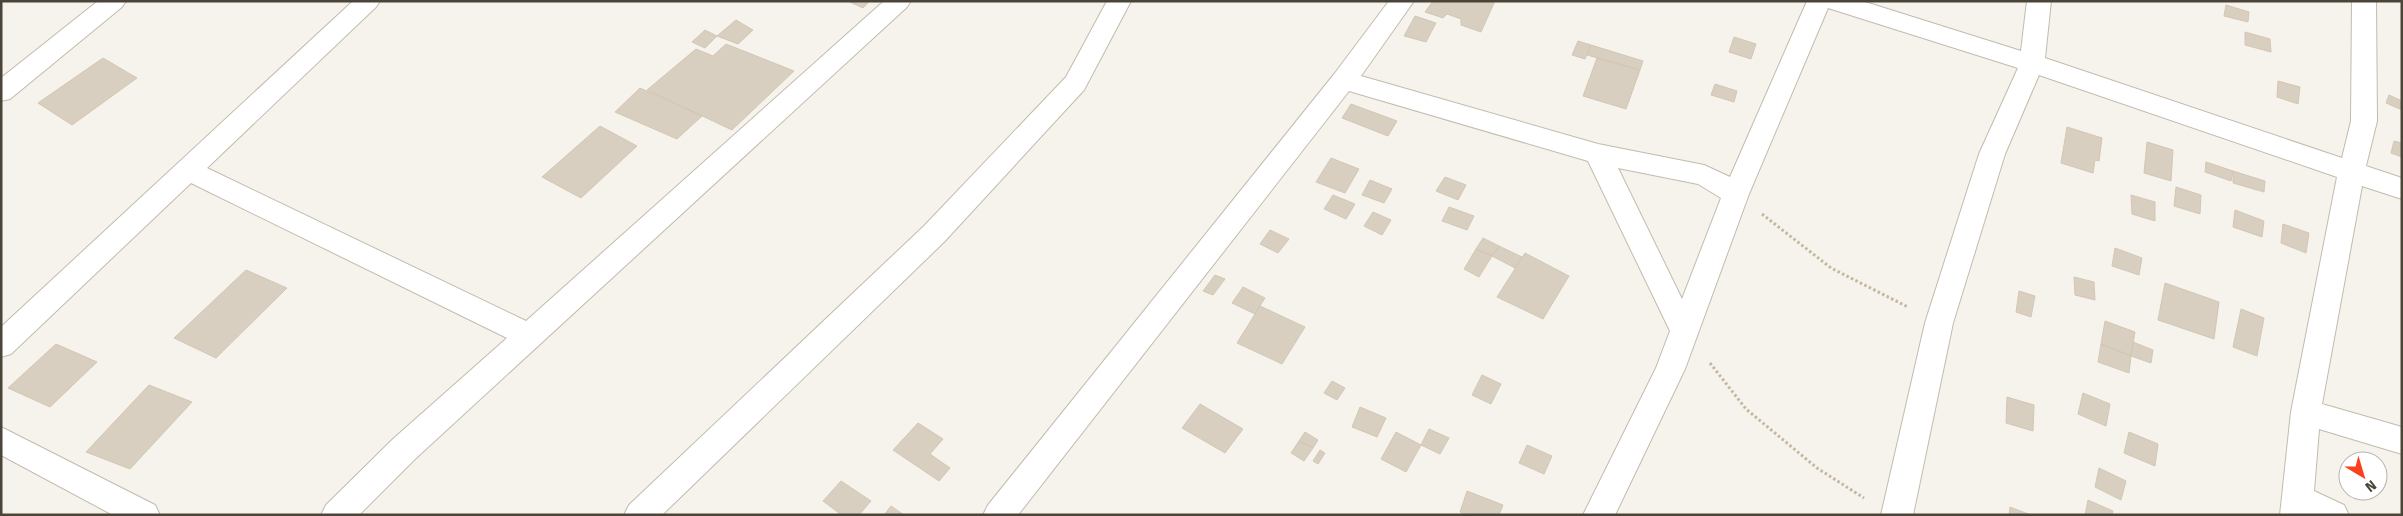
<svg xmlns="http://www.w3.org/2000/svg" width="2403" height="516" font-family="'Fira Sans',sans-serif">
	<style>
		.building { fill: #d8cfc1; stroke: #d3c7b4 }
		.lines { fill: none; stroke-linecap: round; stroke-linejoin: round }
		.minor-casing { stroke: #c2bbae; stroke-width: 2 }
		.path { stroke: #c4b79f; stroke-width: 3; stroke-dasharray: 2.5 2.5; stroke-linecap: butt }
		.minor { fill: #fff; fill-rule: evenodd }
	</style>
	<rect width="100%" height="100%" fill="#f6f3ec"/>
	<path class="building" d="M 848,1 L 870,1 L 863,8 Z
		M 1433,1 L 1495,1 L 1481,32 L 1461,25 L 1461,19 L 1447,14 L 1443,18 L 1425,12 Z
		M 2226,5 L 2249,12 L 2248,22 L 2224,16 Z
		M 1415,16 L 1436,23 L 1426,42 L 1404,36 Z
		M 736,20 L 753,30 L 738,44 L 717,36 Z
		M 705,30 L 717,36 L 705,48 L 692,42 Z
		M 2245,32 L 2270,39 L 2271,52 L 2245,45 Z
		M 1734,37 L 1756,44 L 1751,59 L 1729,52 Z
		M 1578,41 L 1591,45 L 1585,59 L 1572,55 Z
		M 726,44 L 794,71 L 732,130 L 647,90 L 696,49 L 713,56 Z
		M 1591,45 L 1643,61 L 1640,70 L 1587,55 Z
		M 103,58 L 137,78 L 72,125 L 38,103 Z
		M 1597,58 L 1640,70 L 1626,109 L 1583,96 Z
		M 2278,81 L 2300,87 L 2298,104 L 2277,97 Z
		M 1715,84 L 1737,91 L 1734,102 L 1711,95 Z
		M 640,88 L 702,116 L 677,139 L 615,112 Z
		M 2389,95 L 2402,101 L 2402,110 L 2386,103 Z
		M 1351,104 L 1397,121 L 1388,136 L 1342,118 Z
		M 600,126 L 637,146 L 581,198 L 542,177 Z
		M 2067,127 L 2102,138 L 2099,161 L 2095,160 L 2093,173 L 2061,163 Z
		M 2394,141 L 2402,143 L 2402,157 L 2391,153 Z
		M 2147,142 L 2173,150 L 2171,181 L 2144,173 Z
		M 1331,158 L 1359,169 L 1345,193 L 1316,182 Z
		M 2206,162 L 2233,171 L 2231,181 L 2205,172 Z
		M 2233,171 L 2265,181 L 2264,192 L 2233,183 Z
		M 1445,177 L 1466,185 L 1458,200 L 1436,191 Z
		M 1370,180 L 1392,189 L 1384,203 L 1362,195 Z
		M 2176,187 L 2201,195 L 2200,214 L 2174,206 Z
		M 1333,195 L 1355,204 L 1346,219 L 1324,209 Z
		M 2131,195 L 2155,202 L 2155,221 L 2132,214 Z
		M 1449,207 L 1474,216 L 1467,230 L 1442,221 Z
		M 2235,210 L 2264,221 L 2262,237 L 2233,227 Z
		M 1373,212 L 1391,220 L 1382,235 L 1364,226 Z
		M 2283,224 L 2309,233 L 2306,253 L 2281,243 Z
		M 1270,230 L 1289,239 L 1278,253 L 1260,244 Z
		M 1483,238 L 1499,246 L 1492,256 L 1476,249 Z
		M 1499,246 L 1522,257 L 1515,268 L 1492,256 Z
		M 2115,248 L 2142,258 L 2139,275 L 2112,266 Z
		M 1476,249 L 1492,256 L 1479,277 L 1464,269 Z
		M 1525,253 L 1569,276 L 1543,319 L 1497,297 Z
		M 246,270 L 287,288 L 216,358 L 174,338 Z
		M 1215,275 L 1225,279 L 1213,295 L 1203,291 Z
		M 2074,277 L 2094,282 L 2095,300 L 2075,295 Z
		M 2165,283 L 2219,302 L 2214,339 L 2158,320 Z
		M 1243,287 L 1265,298 L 1255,314 L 1232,303 Z
		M 2019,291 L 2035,296 L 2031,317 L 2016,312 Z
		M 1260,306 L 1305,327 L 1282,364 L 1237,343 Z
		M 2241,309 L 2264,318 L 2257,356 L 2233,347 Z
		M 2105,321 L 2135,332 L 2131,356 L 2101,344 Z
		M 2133,342 L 2153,350 L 2151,363 L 2131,356 Z
		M 56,344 L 97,362 L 50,407 L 8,388 Z
		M 2101,344 L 2131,356 L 2129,373 L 2098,362 Z
		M 1482,375 L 1501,384 L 1491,404 L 1472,395 Z
		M 1332,381 L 1345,388 L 1337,400 L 1324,393 Z
		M 149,385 L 192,402 L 130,469 L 86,452 Z
		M 2083,393 L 2110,404 L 2106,426 L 2078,414 Z
		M 2007,397 L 2034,405 L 2033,431 L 2006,423 Z
		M 1200,404 L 1243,429 L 1225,453 L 1182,428 Z
		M 1360,407 L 1386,418 L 1377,437 L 1352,427 Z
		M 918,423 L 943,439 L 930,454 L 950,468 L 939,481 L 893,450 Z
		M 1429,429 L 1449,438 L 1440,454 L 1421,445 Z
		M 1305,432 L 1318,440 L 1313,448 L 1299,441 Z
		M 1396,432 L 1421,445 L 1406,472 L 1381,459 Z
		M 2129,432 L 2158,444 L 2155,466 L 2124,453 Z
		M 1299,441 L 1313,448 L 1304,461 L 1291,453 Z
		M 1527,445 L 1552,456 L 1544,474 L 1519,463 Z
		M 1320,450 L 1325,453 L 1318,464 L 1313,461 Z
		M 2099,468 L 2126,481 L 2121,500 L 2095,487 Z
		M 841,481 L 871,501 L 859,515 L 837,515 L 839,513 L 823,501 Z
		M 1467,491 L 1503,505 L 1499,515 L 1468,515 L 1460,512 Z
		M 2088,500 L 2113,511 L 2112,515 L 2085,515 Z
		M 891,506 L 904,515 L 884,515 Z
		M 2010,507 L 2031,515 L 2009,515 Z"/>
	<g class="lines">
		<defs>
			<path id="minor" d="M 98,1 L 126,1 L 122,7 L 10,99 L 1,101 L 1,78 Z
				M 353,1 L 380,1 L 376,7 L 207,168 L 526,321 L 884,1 L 911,1 L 907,7 L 415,459 L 359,515 L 321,515 L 326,505 L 393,439 L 507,338 L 191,183 L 11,354 L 1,357 L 1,327 Z
				M 1107,1 L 1131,1 L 1084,90 L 944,242 L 662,515 L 624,515 L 629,505 L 924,226 L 1066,77 Z
				M 1389,1 L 1414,1 L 1361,76 L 1598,144 L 1704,165 L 1730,177 L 1807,1 L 1862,1 L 2021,51 L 2027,1 L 2051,1 L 2045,58 L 2342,158 L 2351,121 L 2352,1 L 2376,1 L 2377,121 L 2366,166 L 2402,178 L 2402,199 L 2362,186 L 2322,404 L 2402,427 L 2402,454 L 2319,429 L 2314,491 L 2344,505 L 2349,515 L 2280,515 L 2291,412 L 2337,177 L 2039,75 L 2005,154 L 1953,323 L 1913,515 L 1881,515 L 1925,323 L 1979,154 L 2018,68 L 1828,8 L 1749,194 L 1685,369 L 1615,515 L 1583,515 L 1656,368 L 1670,331 L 1588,161 L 1349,91 L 1018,515 L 983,515 L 988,505 L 1335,73 ZM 1618,168 L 1698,184 L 1721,198 L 1682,299 Z
				M 1,427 L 155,505 L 160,515 L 113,515 L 1,455 Z"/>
		</defs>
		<use href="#minor" class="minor-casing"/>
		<path class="path" d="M 1762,214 L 1831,268 L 1908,307
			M 1710,363 L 1746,409 L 1817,468 L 1864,498"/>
		<use href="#minor" class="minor"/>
	</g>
	<rect width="2403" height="516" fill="none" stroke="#4b4439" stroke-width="5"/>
	<g transform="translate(2363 476) rotate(142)"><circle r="24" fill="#ffffff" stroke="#b7b4b0"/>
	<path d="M0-4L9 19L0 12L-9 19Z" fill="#fc3f1d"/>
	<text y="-8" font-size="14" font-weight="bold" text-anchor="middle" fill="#4b4439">N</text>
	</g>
</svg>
